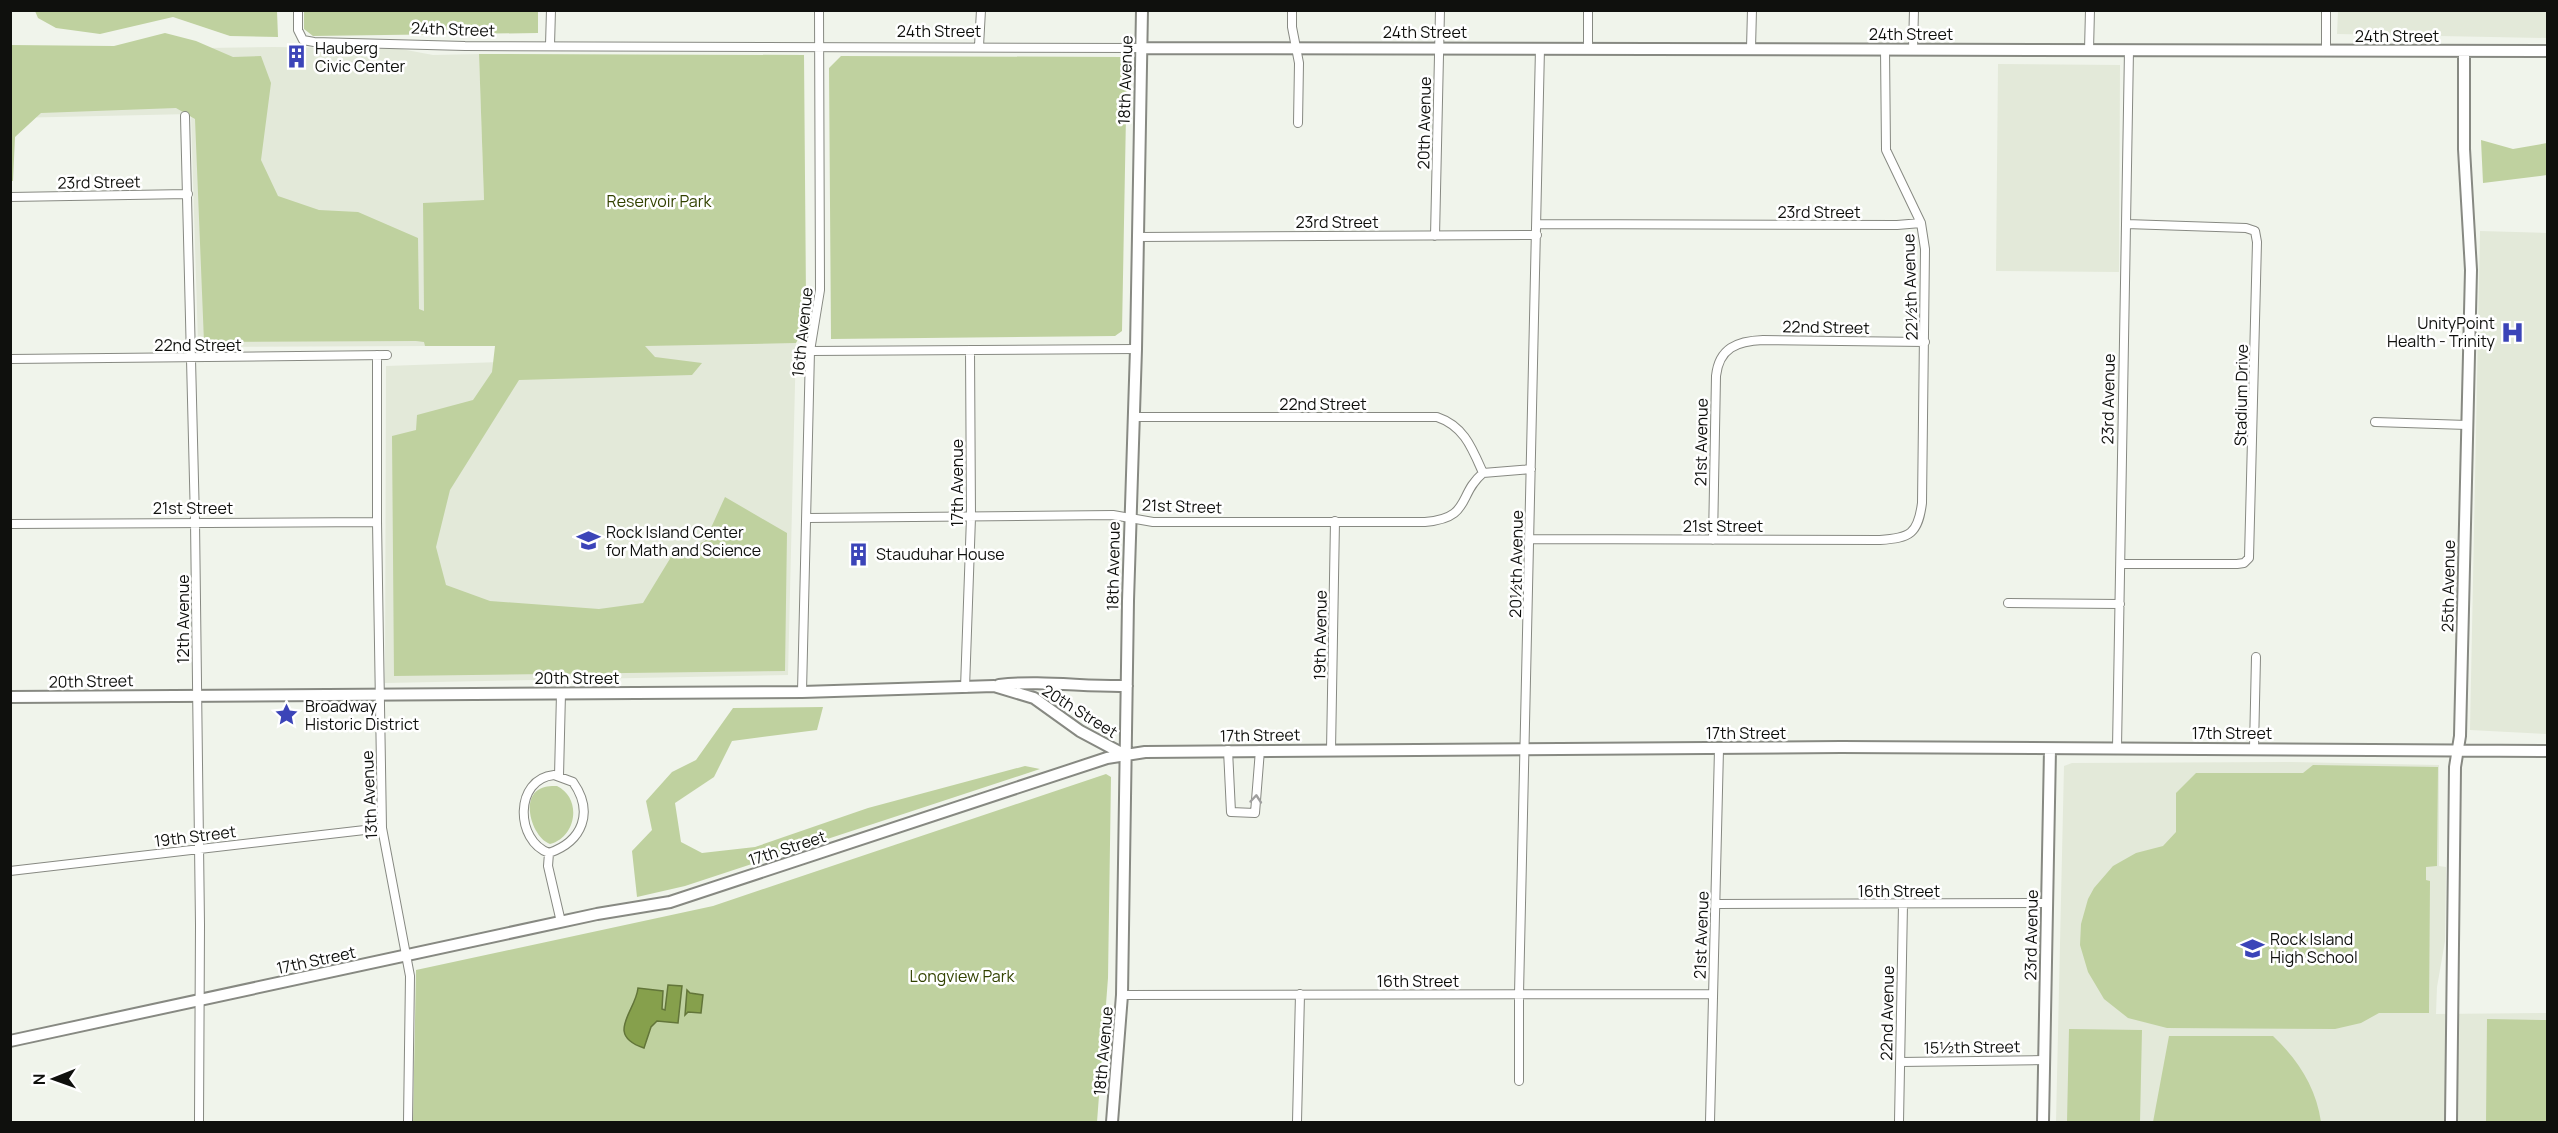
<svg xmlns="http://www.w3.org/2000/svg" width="2558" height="1133" font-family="Manrope,sans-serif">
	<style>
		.built { fill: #e3e9d9 }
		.green { fill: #bfd19f }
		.water { fill: #86a04c; stroke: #627539; stroke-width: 1.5 }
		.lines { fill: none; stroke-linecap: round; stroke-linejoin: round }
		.street-casing { stroke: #878982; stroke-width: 10 }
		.secondary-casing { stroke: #878982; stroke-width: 14 }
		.street { stroke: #fff; stroke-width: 8 }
		.secondary { stroke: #fff; stroke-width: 10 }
		.oneway { stroke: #9f9f9e }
		.labels { text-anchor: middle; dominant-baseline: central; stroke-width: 5; stroke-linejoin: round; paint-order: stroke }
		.street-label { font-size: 16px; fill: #0f100d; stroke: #fff }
		.poi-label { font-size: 16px; fill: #0f100d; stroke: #fff; text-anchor: start }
		.park-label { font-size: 16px; fill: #324200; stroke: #fff }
	</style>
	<rect width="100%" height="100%" fill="#f0f4eb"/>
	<path class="built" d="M 2338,11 L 2547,11 L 2547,38 L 2337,34 Z
		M 274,47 L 401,49 L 433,55 L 479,54 L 484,200 L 423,204 L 425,346 L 202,347 L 198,343 L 191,114 L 11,118 L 10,51 Z
		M 1998,64 L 2120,65 L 2119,272 L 1996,271 Z
		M 2480,231 L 2547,233 L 2547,734 L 2470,730 Z
		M 796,343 L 788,675 L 385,683 L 386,366 L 500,362 L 501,345 Z
		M 2291,762 L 2439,765 L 2439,866 L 2446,867 L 2445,941 L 2437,987 L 2436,1014 L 2547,1013 L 2547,1122 L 2056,1122 L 2064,766 L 2072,763 Z"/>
	<path class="green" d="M 35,11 L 277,11 L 278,37 L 230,36 L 173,17 L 100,34 L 56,28 L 38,18 Z
		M 304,11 L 538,11 L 538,33 L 313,36 L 304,29 Z
		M 165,33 L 196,41 L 233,57 L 261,56 L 271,83 L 261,160 L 278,196 L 319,210 L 358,212 L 418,238 L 419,309 L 424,311 L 423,203 L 484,200 L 479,54 L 804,55 L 806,299 L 801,333 L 796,343 L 645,346 L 655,357 L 702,363 L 692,375 L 519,380 L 450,490 L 436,547 L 446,585 L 490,601 L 599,609 L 643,603 L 671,557 L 705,541 L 725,497 L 787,533 L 785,671 L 394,676 L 392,436 L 416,430 L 417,415 L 473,400 L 492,372 L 495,346 L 425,346 L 424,342 L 416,341 L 204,342 L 195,119 L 176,108 L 41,113 L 15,137 L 13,181 L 11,181 L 10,45 L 114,46 Z
		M 841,56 L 1122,57 L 1127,61 L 1122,331 L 1115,336 L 831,339 L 829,68 Z
		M 2481,140 L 2513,149 L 2547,143 L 2547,175 L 2483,183 Z
		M 823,707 L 817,730 L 732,741 L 714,777 L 675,803 L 681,842 L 702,853 L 755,847 L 868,808 L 1025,766 L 1040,769 L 685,886 L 637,897 L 632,851 L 652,830 L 646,801 L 672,772 L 696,760 L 733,708 Z
		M 2313,765 L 2438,767 L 2437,866 L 2426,867 L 2426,880 L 2430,881 L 2429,1013 L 2379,1013 L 2361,1023 L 2335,1029 L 2167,1028 L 2128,1018 L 2104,999 L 2088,972 L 2080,945 L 2081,924 L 2088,899 L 2094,888 L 2113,866 L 2136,853 L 2163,846 L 2176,832 L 2176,793 L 2196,773 L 2303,773 Z
		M 1106,774 L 1111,777 L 1108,978 L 1097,1122 L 413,1122 L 416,970 L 713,906 Z
		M 557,786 C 582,798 577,837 550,844 C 533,838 521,801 538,790 C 544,786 550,786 557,786 Z
		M 2487,1019 L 2547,1020 L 2547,1122 L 2486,1122 Z
		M 2069,1029 L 2142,1030 L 2140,1122 L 2067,1122 Z
		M 2169,1036 L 2273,1036 C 2298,1060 2316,1087 2321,1122 L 2153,1122 Z"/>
	<path class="water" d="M 668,985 L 682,986 L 678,1023 L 657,1021 L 651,1027 L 644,1048 C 604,1035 636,1011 638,988 L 663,991 L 662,1009 L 665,1010 Z
		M 687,990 L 690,993 L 703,995 L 701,1013 L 688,1012 L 685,1015 Z"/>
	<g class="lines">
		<defs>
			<path id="street" d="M 298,10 L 298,30 L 303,40 L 314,42 L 465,46 L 1141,48
				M 1292,10 L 1292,27 L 1299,63 L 1298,123
				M 550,45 L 551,10
				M 979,46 L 981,10
				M 1588,48 L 1588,10
				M 1751,48 L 1752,10
				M 1913,49 L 1914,10
				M 2089,50 L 2090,10
				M 2326,50 L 2326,10
				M 185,116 L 195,521 L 200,925 L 199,1122
				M 10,197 L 188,194
				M 1537,224 L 1897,225 L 1921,223
				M 1435,236 L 1440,10
				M 1137,237 L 1537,235
				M 810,351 L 1136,349
				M 377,355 L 377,522 L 382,828 L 410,976 L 408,1122
				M 10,359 L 387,355
				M 1134,417 L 1437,417 C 1464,426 1472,448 1483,473
				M 2375,422 L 2467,425
				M 808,518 L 1113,515 L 1153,522 L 1425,522 C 1472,518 1457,495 1483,473 L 1531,469
				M 10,524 L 377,522
				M 1531,539 L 1880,540 C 1910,538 1918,534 1922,503 L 1925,249 L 1921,223 L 1886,150 L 1885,49
				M 1713,540 L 1716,376 C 1719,348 1737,341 1763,340 L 1925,342
				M 2121,564 L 2237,564 L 2244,563 L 2249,558 L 2257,242 L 2255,231 L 2246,228 L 2126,224
				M 2008,603 L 2120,604
				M 965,688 L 971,517 L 970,350
				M 802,692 L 810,351 L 820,290 L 819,10
				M 2117,748 L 2129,50
				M 2254,748 L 2256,657
				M 1228,750 L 1231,812 L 1255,813 L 1260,750
				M 1331,750 L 1335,521
				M 554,775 L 573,782 C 594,812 583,841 549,853 C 515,841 514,779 554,775 Z
				M 559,776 L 561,693
				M 549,853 L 548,866 L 561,922
				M 10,871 L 382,828
				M 1716,904 L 2046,903
				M 1122,995 L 1713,994
				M 1900,1062 L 2044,1060
				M 1519,1081 L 1519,994 L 1540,48
				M 1297,1122 L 1300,994
				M 1710,1122 L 1719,749
				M 1899,1122 L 1903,904"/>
			<path id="secondary" d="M 1141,48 L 2548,51
				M 999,685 C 1042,680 1083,687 1127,686
				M 10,697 L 802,692 L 994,686 L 1034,698 L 1080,731 L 1125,755
				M 10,1041 L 597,914 L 670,902 L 1107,758 L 1145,752 L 1841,747 L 2548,751
				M 1112,1122 L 1122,995 L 1128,601 L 1136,349 L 1142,10
				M 2043,1122 L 2050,749
				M 2451,1122 L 2455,767 L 2460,736 L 2471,270 L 2464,149 L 2464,51"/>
		</defs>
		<use href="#street" class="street-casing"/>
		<use href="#secondary" class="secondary-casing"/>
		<use href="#street" class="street"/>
		<use href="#secondary" class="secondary"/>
	</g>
	<defs><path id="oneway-chevron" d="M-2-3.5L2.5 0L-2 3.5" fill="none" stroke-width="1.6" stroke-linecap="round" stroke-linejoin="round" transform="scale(1.5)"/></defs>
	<use class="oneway" href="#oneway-chevron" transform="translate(1256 799) rotate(-85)"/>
	<defs>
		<symbol id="building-bare" viewBox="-9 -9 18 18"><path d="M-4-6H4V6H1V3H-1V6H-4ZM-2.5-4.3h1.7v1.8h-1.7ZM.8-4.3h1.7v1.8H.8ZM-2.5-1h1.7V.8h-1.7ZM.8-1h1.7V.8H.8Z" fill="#3b44b8" stroke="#fff" stroke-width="2.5" paint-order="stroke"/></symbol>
		<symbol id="hospital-bare" viewBox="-9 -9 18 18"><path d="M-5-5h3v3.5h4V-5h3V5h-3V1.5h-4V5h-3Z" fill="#3b44b8" stroke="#fff" stroke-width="2.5" paint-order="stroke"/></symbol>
		<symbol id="school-bare" viewBox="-9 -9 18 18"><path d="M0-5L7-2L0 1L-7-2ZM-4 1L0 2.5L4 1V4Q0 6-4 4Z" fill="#3b44b8" stroke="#fff" stroke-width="2.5" paint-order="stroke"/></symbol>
		<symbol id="sight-bare" viewBox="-9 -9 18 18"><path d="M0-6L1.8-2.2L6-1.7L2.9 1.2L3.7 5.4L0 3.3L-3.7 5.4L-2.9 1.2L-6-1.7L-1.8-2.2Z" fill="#3b44b8" stroke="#fff" stroke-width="2.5" paint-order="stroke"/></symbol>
	</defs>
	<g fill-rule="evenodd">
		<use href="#building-bare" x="280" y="40" width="33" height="33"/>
		<use href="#hospital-bare" x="2496" y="316" width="33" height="33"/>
		<use href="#school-bare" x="572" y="524" width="33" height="33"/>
		<use href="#building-bare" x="842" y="538" width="33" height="33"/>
		<use href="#sight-bare" x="270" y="698" width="33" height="33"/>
		<use href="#school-bare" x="2236" y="932" width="33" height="33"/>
	</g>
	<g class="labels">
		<g class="street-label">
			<text transform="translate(453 29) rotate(2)">24th Street</text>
			<text x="939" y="31">24th Street</text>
			<text x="1425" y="32">24th Street</text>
			<text x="1911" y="34">24th Street</text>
			<text x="2397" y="36">24th Street</text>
			<text transform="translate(1125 80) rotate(-88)">18th Avenue</text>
			<text transform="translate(1424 123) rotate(-89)">20th Avenue</text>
			<text transform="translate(99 182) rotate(-1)">23rd Street</text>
			<text x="1819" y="212">23rd Street</text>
			<text x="1337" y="222">23rd Street</text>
			<text transform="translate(1910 287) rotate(-92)">22½th Avenue</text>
			<text transform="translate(1826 327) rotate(1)">22nd Street</text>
			<text transform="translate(802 332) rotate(-84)">16th Avenue</text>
			<text x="198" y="345">22nd Street</text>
			<text transform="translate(2241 395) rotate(-89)">Stadium Drive</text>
			<text transform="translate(2108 399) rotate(-89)">23rd Avenue</text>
			<text x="1323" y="404">22nd Street</text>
			<text transform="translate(1701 442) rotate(-89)">21st Avenue</text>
			<text transform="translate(957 483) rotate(-90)">17th Avenue</text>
			<text transform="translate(1182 506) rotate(2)">21st Street</text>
			<text x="193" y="508">21st Street</text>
			<text x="1723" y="526">21st Street</text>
			<text transform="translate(1516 564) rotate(-89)">20½th Avenue</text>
			<text transform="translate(1113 566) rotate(-89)">18th Avenue</text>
			<text transform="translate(2448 586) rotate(-89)">25th Avenue</text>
			<text transform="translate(183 619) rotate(-90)">12th Avenue</text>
			<text transform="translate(1320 635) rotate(-89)">19th Avenue</text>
			<text x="577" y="678">20th Street</text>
			<text transform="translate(91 681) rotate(-1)">20th Street</text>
			<text transform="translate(1080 711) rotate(32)">20th Street</text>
			<text x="1746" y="733">17th Street</text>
			<text x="2232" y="733">17th Street</text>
			<text transform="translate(1260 735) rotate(-1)">17th Street</text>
			<text transform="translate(369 795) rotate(-93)">13th Avenue</text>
			<text transform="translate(195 836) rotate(-7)">19th Street</text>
			<text transform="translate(787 848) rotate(-18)">17th Street</text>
			<text x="1899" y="891">16th Street</text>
			<text transform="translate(1701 935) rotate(-88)">21st Avenue</text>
			<text transform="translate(2031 935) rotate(-89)">23rd Avenue</text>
			<text transform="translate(316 960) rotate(-12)">17th Street</text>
			<text x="1418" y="981">16th Street</text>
			<text transform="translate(1887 1013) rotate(-89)">22nd Avenue</text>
			<text transform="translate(1972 1047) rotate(-1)">15½th Street</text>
			<text transform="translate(1103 1051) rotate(-85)">18th Avenue</text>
		</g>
		<g class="poi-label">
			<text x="315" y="48">Hauberg<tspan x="315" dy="18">Civic Center</tspan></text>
			<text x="2495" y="323" text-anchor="end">UnityPoint<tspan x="2495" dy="18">Health - Trinity</tspan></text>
			<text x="606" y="532">Rock Island Center<tspan x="606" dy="18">for Math and Science</tspan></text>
			<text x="876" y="554">Stauduhar House</text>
			<text x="305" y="706">Broadway<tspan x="305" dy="18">Historic District</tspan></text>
			<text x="2270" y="939">Rock Island<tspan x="2270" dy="18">High School</tspan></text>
		</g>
		<g class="park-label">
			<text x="659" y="201">Reservoir Park</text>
			<text x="962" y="976">Longview Park</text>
		</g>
	</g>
	<rect width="2558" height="1133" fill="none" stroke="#0f100d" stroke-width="24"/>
	<g transform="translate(54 1079) rotate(269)" stroke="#ffffff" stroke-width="4.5" paint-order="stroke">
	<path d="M0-4.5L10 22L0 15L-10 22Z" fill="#0f100d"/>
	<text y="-9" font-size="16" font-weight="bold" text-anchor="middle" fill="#0f100d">N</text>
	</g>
</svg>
